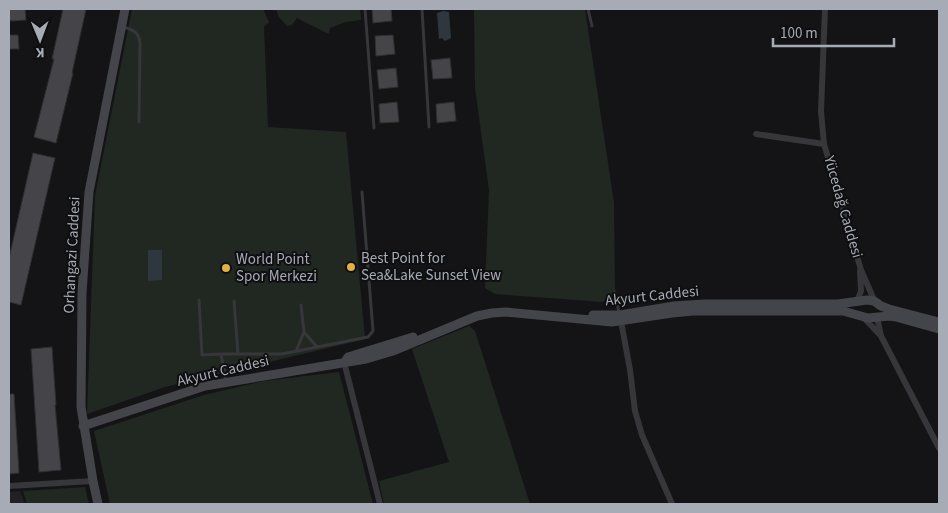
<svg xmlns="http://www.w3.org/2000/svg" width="948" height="513" font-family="'Source Sans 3',sans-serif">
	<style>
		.built { fill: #212123 }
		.green { fill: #212822 }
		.water { fill: #2f373e }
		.building { fill: #444449; stroke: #2f2f32 }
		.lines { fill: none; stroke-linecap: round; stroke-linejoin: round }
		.lane { stroke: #36363b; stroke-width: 3 }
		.street { stroke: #36363b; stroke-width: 6 }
		.secondary { stroke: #44454a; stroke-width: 9 }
		.poi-dot { fill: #e2af41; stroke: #0f0f11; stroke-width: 2 }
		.labels { text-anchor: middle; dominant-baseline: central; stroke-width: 4; stroke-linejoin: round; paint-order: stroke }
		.street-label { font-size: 15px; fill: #a7abb5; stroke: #0f0f11 }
		.poi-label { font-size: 15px; fill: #a7abb5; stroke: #0f0f11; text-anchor: start }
	</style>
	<rect width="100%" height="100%" fill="#141416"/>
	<path class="built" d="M 20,491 L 25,504 L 9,504 L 9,492 Z"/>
	<path class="green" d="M 132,9 L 263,9 L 269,22 L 264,27 L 268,127 L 346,132 L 365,339 L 165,387 L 87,414 L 95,196 Z
		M 276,9 L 360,9 L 361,20 L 346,22 L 330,28 L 329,33 L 327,33 L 297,18 L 292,25 L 287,26 L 279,17 Z
		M 474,9 L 585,9 L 614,203 L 615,292 L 603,302 L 495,294 L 485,288 L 489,190 L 475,88 Z
		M 469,326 L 475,331 L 530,504 L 384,504 L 379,481 L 449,462 L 412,349 Z
		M 339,372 L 373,504 L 110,504 L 94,431 L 204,395 L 264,381 Z
		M 85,487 L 89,504 L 27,504 L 23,491 Z"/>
	<path class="water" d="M 443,11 L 449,12 L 451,38 L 445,41 L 442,38 L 439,39 L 437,13 Z
		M 148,250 L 162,250 L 162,280 L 148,281 Z"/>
	<path class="building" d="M 9,9 L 25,9 L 26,20 L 12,21 L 9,20 Z
		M 63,9 L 86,9 L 72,73 L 73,73 L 56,143 L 34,137 L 54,59 L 52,59 Z
		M 372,9 L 391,9 L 392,21 L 373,23 Z
		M 9,35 L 18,35 L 19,49 L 9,49 Z
		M 393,35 L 395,54 L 376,56 L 375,36 Z
		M 450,58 L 452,78 L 433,79 L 431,60 Z
		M 396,68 L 398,87 L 379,89 L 377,70 Z
		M 397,102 L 399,122 L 380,123 L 379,104 Z
		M 454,102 L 456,121 L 437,123 L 436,104 Z
		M 33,153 L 55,158 L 21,305 L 9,302 L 9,258 Z
		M 52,347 L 56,405 L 55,405 L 61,470 L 39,472 L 31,349 Z
		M 9,394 L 14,394 L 19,473 L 9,474 Z"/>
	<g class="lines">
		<path class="lane" d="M 365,9 L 374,128
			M 422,9 L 429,127
			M 588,9 L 592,26
			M 124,27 C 133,30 139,32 140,43 L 139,122
			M 615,292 L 619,313
			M 199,300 L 202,355 L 221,354
			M 234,301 L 238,354
			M 301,305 L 304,332 L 317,347
			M 296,351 L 304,332
			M 226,382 L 221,354 L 282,354 L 368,337 L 373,331 L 362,192"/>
		<path class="street" d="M 756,134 L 824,144 L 821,111 L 825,9
			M 824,144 L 861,270 L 875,302
			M 857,301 L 861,291 L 860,271
			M 863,317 L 881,336
			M 879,317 L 878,322 L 881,336 L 939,448
			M 621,321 L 630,370 L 635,411 L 642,435 L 672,504
			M 344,362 L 380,504
			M 9,486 L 93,481"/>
		<path class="secondary" d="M 593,315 L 620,315 L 674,306 L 705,304 L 838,304 L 867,300 L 874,301 L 881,306 L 889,309 L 939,322
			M 346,360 L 348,357 L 413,337
			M 83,426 L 205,386 L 366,359 L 393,351 L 477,316 L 492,313 L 506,312 L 612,322 L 672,313 L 693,311 L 843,311 L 868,318 L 889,316 L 896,317 L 939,329
			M 98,504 L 93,481 L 81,407 L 82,293 L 89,192 L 125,9"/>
	</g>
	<g class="poi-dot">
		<circle cx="351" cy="267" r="5"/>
		<circle cx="226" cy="268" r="5"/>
	</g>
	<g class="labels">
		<g class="street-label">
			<text transform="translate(843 207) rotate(74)">Yücedağ Caddesi</text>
			<text transform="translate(72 255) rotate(-87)">Orhangazi Caddesi</text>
			<text transform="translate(652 296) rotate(-6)">Akyurt Caddesi</text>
			<text transform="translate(223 371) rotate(-13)">Akyurt Caddesi</text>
		</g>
		<g class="poi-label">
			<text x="361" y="258">Best Point for<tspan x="361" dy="17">Sea&amp;Lake Sunset View</tspan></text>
			<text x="236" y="259">World Point<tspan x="236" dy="17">Spor Merkezi</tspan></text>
		</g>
	</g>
	<rect width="948" height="513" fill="none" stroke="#a7abb5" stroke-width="20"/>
	<g transform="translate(40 40) rotate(179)" stroke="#0f0f11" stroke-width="4" paint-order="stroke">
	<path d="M0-4L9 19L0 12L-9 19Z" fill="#a7abb5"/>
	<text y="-8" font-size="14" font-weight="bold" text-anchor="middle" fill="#a7abb5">K</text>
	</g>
	<path d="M773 38v8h121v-8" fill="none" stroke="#a7abb5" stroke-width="2.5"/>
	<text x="780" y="38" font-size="15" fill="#a7abb5" stroke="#0f0f11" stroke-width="4" paint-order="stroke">100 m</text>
</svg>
